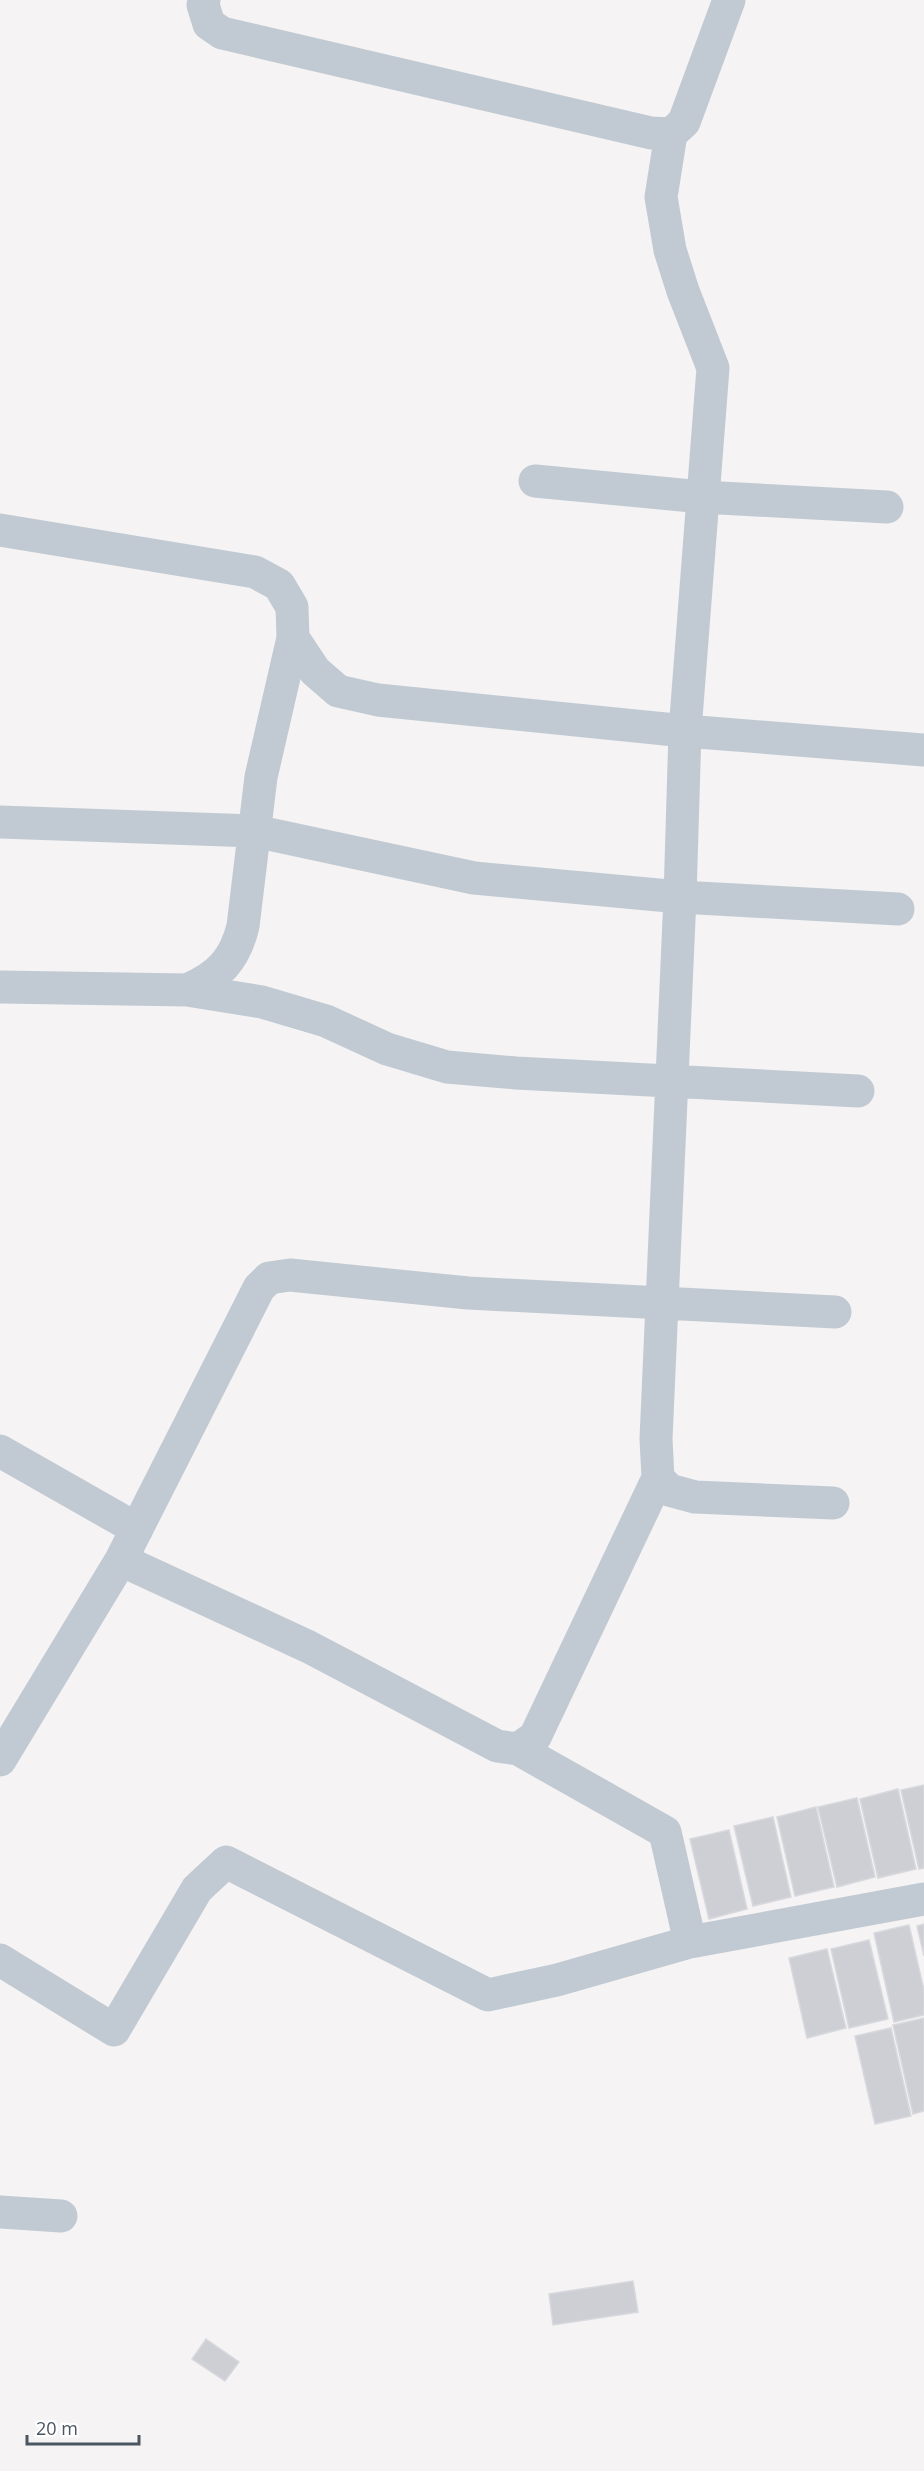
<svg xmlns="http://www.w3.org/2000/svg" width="924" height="2471" font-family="'Open Sans',sans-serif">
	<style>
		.building { fill: #cdcfd5; stroke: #d7d9de; stroke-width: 1.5 }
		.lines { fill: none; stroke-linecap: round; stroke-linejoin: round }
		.minor { stroke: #c1cad2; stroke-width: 33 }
	</style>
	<rect width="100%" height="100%" fill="#f5f3f3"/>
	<path class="building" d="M 924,1785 L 924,1868 L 919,1869 L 901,1790 Z
		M 898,1789 L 916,1869 L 878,1878 L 860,1799 Z
		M 857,1798 L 875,1877 L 837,1887 L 818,1807 Z
		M 816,1807 L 834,1887 L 795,1896 L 777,1817 Z
		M 773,1817 L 791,1897 L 753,1906 L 734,1826 Z
		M 729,1830 L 747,1909 L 709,1919 L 690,1839 Z
		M 924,1924 L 924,1956 L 917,1926 Z
		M 909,1925 L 924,1990 L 924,2015 L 894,2022 L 874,1933 Z
		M 869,1940 L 888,2019 L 849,2028 L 831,1949 Z
		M 827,1949 L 846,2028 L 807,2038 L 789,1958 Z
		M 924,2018 L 924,2111 L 913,2114 L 893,2025 Z
		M 891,2028 L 911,2116 L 875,2124 L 855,2036 Z
		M 633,2281 L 638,2312 L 553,2325 L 549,2294 Z
		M 206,2339 L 239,2362 L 225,2381 L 192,2359 Z"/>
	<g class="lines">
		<path class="minor" d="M 204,0 L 203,5 L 209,24 L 222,33 L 651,133 L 671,134
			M 729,0 L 684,122 L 671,134 L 661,197 L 670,250 L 683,291 L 713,368 L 685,731 L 680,897 L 656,1439 L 658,1478 L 669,1490 L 695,1497 L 833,1503
			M 535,481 L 702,497 L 887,507
			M 0,530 L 255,572 L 279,585 L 292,607 L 293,638 L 315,671 L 338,691 L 378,700 L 685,731 L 924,750
			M 0,822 L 254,831 L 474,878 L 680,897 L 898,909
			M 0,987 L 187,990 C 218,977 235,960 243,926 L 261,777 L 293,638
			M 187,990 L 262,1002 L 326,1021 L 387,1049 L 447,1067 L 516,1073 L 858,1091
			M 0,1451 L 137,1529
			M 121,1560 L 309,1647 L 497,1746 L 518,1749 L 535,1737 L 658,1478
			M 518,1749 L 665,1832 L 690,1942 L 924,1899
			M 0,1760 L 121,1560 L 259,1288 L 269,1278 L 290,1275 L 468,1293 L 835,1312
			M 0,1960 L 114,2030 L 197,1889 L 226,1862 L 488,1995 L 557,1980 L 690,1942
			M 0,2212 L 61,2216"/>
	</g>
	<path d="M27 2435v9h112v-9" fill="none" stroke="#4a5661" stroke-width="3"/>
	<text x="36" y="2435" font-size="18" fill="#4a5661" stroke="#ffffff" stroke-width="4.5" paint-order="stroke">20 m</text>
</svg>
